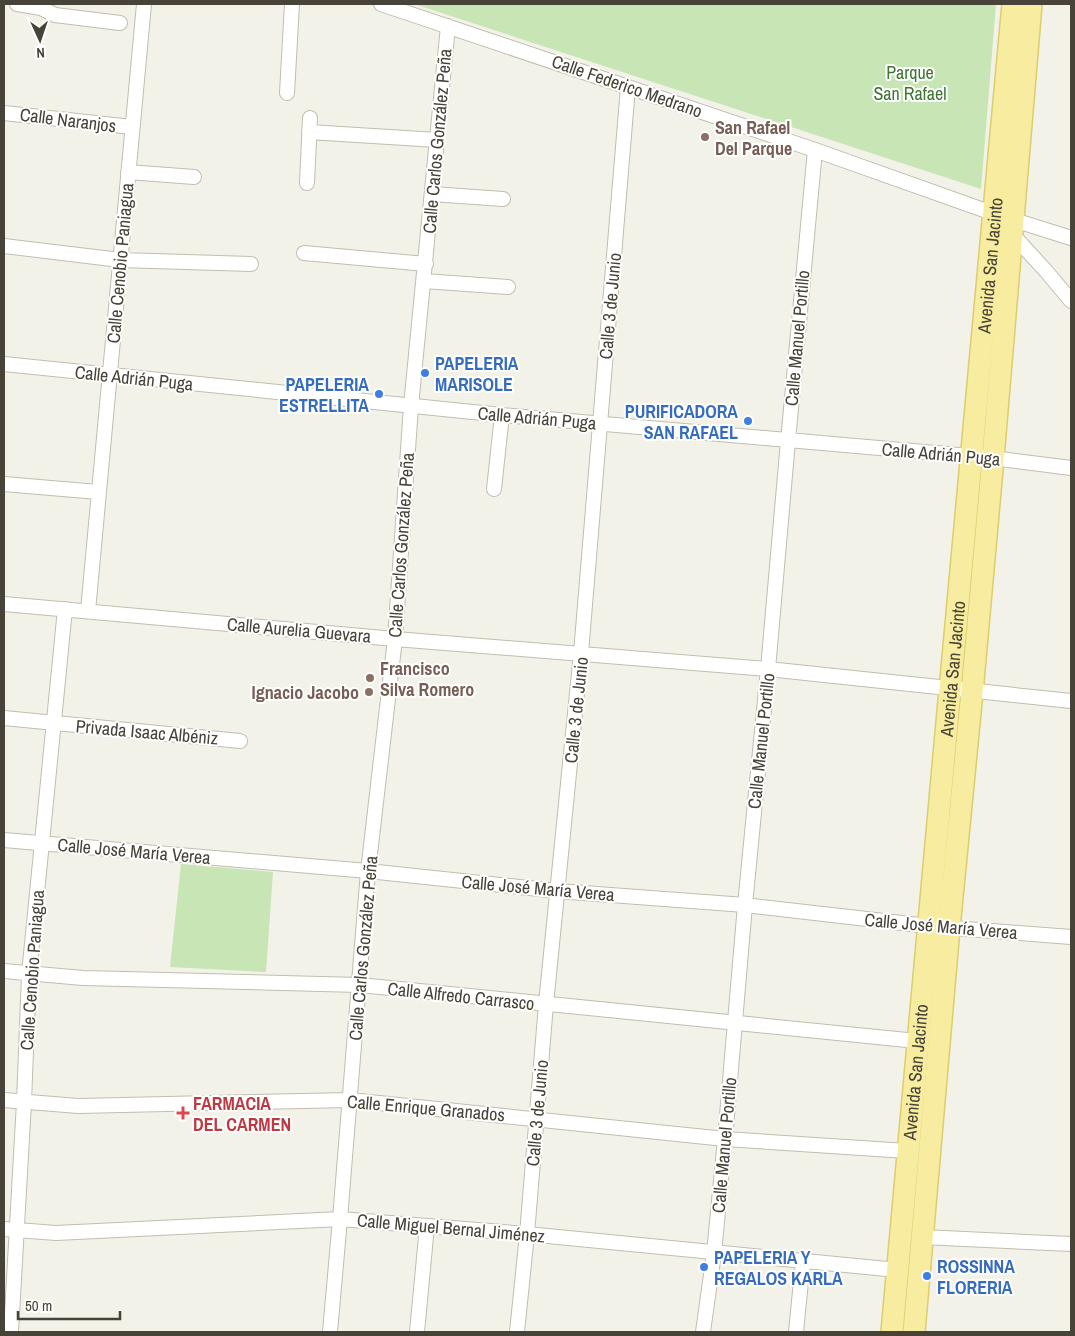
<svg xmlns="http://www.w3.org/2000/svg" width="1075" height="1336" font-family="'Archivo Narrow',sans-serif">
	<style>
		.green { fill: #c8e5b5 }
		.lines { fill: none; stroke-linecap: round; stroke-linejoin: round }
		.street-casing { stroke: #c1beaf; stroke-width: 16 }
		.primary-casing { stroke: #dccd6f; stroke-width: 24 }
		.street { stroke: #fff; stroke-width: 14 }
		.primary { stroke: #f7ec9f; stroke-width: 21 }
		.education-dot { fill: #8d6e63; stroke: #fff; stroke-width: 2 }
		.shop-dot { fill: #3f7fe0; stroke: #fff; stroke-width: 2 }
		.health-dot { fill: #e0444e; stroke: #fff; stroke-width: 2 }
		.labels { text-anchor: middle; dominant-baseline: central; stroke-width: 4; stroke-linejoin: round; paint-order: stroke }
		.park-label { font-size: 18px; fill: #3e752f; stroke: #fff }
		.street-label { font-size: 18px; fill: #474338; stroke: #fff }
		.education-label { font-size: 18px; font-weight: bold; fill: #785e54; stroke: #fff; text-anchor: start }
		.shop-label { font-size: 18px; font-weight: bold; fill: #366cbe; stroke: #fff; text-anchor: start }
		.health-label { font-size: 18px; font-weight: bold; fill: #be3a42; stroke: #fff; text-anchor: start }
	</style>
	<rect width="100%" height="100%" fill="#f3f2e9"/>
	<path class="green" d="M 414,4 L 996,4 L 981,189 Z
		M 181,864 L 273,872 L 266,972 L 170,967 Z"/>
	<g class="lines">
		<defs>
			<path id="street" d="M 17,4 L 41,8 L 55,15 L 120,23
				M 381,4 L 815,150 L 995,214 L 1071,238
				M 287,93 L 292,4
				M 4,113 L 132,127
				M 309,132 L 437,140
				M 128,172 L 194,177
				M 307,183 L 310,118
				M 432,194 L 503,199
				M 1008,233 L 1012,234 L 1046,271 L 1071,301
				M 4,246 L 120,260 L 251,264
				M 304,253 L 426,264
				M 424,281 L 508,287
				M 4,364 L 502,415 L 993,458 L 1071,468
				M 4,484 L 98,492
				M 494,489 L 502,415
				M 4,604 L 395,639 L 768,669 L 1071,701
				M 88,611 L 144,4
				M 4,718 L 240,741
				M 4,840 L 368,871 L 557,891 L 745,905 L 928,926 L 1071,937
				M 4,971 L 83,978 L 360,985 L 917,1041
				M 4,1100 L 78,1106 L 350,1100 L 725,1139 L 907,1151
				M 4,1229 L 56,1233 L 340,1219 L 527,1234 L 897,1270
				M 922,1237 L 1071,1244
				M 11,1332 L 24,1102 L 29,974 L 65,609
				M 330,1332 L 340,1219 L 368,871 L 395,639 L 411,406 L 448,26
				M 417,1332 L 427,1226
				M 517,1332 L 527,1234 L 546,1004 L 581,653 L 628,87
				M 703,1332 L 714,1253 L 725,1139 L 745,905 L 768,669 L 788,441 L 815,150
				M 796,1332 L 803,1261"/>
			<g id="primary">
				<path id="s1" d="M 892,1332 C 930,889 974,447 1013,4"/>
				<path d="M 914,1332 L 949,928 L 972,692 L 993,458 L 1031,4"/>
			</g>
		</defs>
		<use href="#street" class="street-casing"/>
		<use href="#primary" class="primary-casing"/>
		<use href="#street" class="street"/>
		<use href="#primary" class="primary"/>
	</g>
	<g class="education-dot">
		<circle cx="705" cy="137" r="5"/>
		<circle cx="370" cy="678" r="5"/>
		<circle cx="369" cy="692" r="5"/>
	</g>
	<g class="shop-dot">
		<circle cx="425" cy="373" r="5"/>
		<circle cx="379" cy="394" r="5"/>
		<circle cx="748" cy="421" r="5"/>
		<circle cx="704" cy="1267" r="5"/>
		<circle cx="927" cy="1276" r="5"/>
	</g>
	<path class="health-dot" d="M180.5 1105.5h5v5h5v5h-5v5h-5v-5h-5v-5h5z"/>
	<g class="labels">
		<g class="park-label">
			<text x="910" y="72">Parque<tspan x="910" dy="21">San Rafael</tspan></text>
		</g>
		<g class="street-label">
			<text transform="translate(627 86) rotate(19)">Calle Federico Medrano</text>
			<text transform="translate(68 120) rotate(7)">Calle Naranjos</text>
			<text transform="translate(437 141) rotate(-85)">Calle Carlos González Peña</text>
			<text transform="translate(120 263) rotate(-85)">Calle Cenobio Paniagua</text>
			<text stroke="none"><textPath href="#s1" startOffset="1071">Avenida San Jacinto</textPath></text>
			<text transform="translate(610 306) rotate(-85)">Calle 3 de Junio</text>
			<text transform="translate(797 338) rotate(-85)">Calle Manuel Portillo</text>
			<text transform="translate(134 378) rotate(6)">Calle Adrián Puga</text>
			<text transform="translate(537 418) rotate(5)">Calle Adrián Puga</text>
			<text transform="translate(941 454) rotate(5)">Calle Adrián Puga</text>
			<text transform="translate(401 545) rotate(-86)">Calle Carlos González Peña</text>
			<text transform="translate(299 630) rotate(5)">Calle Aurelia Guevara</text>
			<text stroke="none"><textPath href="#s1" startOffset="666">Avenida San Jacinto</textPath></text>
			<text transform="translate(576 710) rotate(-84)">Calle 3 de Junio</text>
			<text transform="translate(147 732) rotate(5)">Privada Isaac Albéniz</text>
			<text transform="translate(761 741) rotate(-84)">Calle Manuel Portillo</text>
			<text transform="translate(134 851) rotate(5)">Calle José María Verea</text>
			<text transform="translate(538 888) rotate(5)">Calle José María Verea</text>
			<text transform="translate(941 926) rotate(5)">Calle José María Verea</text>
			<text transform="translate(363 948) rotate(-85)">Calle Carlos González Peña</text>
			<text transform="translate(32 970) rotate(-86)">Calle Cenobio Paniagua</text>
			<text transform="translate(461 996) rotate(6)">Calle Alfredo Carrasco</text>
			<text stroke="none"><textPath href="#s1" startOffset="261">Avenida San Jacinto</textPath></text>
			<text transform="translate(426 1108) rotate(5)">Calle Enrique Granados</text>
			<text transform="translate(537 1113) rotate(-85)">Calle 3 de Junio</text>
			<text transform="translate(724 1145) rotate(-85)">Calle Manuel Portillo</text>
			<text transform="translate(451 1228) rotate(5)">Calle Miguel Bernal Jiménez</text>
		</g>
		<g class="education-label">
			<text x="715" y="127">San Rafael<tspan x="715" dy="21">Del Parque</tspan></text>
			<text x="380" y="668">Francisco<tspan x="380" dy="21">Silva Romero</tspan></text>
			<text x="359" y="692" text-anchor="end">Ignacio Jacobo</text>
		</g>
		<g class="shop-label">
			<text x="435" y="363">PAPELERIA<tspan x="435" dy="21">MARISOLE</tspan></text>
			<text x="369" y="384" text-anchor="end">PAPELERIA<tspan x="369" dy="21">ESTRELLITA</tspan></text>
			<text x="738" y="411" text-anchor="end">PURIFICADORA<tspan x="738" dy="21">SAN RAFAEL</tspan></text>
			<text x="714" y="1257">PAPELERIA Y<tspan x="714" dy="21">REGALOS KARLA</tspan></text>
			<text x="937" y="1266">ROSSINNA<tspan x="937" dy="21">FLORERIA</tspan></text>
		</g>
		<g class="health-label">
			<text x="193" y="1103">FARMACIA<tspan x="193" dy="21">DEL CARMEN</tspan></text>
		</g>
	</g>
	<rect width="1075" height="1336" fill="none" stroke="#474338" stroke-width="10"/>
	<g transform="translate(40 40) rotate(177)" stroke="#ffffff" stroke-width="4" paint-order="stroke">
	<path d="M0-4L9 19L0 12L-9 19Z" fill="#474338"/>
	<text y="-8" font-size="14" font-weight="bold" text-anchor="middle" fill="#474338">N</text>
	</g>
	<path d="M18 1311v8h102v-8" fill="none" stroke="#474338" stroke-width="2.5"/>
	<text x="25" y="1311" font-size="15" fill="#474338" stroke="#ffffff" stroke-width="4" paint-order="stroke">50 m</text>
</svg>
